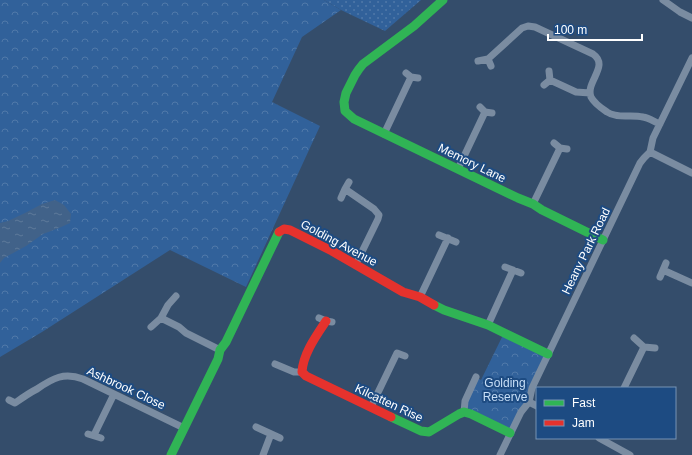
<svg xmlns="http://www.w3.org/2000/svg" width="692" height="455" font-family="Arial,sans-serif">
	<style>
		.grass { fill: url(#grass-dots) }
		.forest { fill: url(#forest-crowns) }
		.water { fill: url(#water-ripples) }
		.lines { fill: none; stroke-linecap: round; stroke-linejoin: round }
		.street { stroke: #7a8ca1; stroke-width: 7 }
		.fast { stroke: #30b455; stroke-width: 9 }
		.jam { stroke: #e5322d; stroke-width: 9 }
		.labels { text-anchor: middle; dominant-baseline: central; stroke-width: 4; stroke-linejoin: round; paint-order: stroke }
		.street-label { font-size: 12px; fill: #fff; stroke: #1d4b82 }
		.park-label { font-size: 12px; fill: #c7def7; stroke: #1d4b82 }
	</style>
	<defs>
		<pattern id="grass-dots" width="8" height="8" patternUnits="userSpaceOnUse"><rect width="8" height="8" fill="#31619a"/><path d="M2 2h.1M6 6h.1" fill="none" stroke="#5079a9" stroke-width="1.8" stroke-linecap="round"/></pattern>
		<pattern id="forest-crowns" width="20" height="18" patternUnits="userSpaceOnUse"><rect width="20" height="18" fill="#31619a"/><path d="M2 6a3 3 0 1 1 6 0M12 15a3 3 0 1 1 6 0" fill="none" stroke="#5079a9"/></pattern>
		<pattern id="water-ripples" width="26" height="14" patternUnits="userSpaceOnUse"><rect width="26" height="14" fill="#416289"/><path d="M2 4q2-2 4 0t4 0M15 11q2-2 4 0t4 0" fill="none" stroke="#5e7a9b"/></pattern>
	</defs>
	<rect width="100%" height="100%" fill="#344d6b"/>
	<path class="grass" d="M 324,0 L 421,0 L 385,31 L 341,10 Z"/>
	<path class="forest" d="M 0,0 L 324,0 L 341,10 L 302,37 L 272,102 L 320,126 L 246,287 L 170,250 L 42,332 L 0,357 Z
		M 504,333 L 548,354 L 510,433 L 464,406 L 476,377 L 481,380 Z"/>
	<path class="water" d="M 55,200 L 64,205 L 71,214 L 70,223 L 59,228 L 43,234 L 26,246 L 4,258 L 0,263 L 0,223 L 8,221 L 25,213 L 42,204 Z"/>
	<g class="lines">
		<path class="street" d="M 663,0 L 680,12 L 692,18
			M 488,59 L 522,28 L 528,26 L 535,27 L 593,54 C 610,66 585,82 591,97 C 594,103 601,108 607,112 C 617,119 631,114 643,117 C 649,118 655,122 660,124
			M 478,61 L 488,59 L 491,66
			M 406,73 L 411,77 L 418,78
			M 550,80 L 576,92 L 590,93
			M 544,85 L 550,80 L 549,71
			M 480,107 L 485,112 L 492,113
			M 384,134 L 411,77
			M 554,143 L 560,148 L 567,149
			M 650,152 L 692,173
			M 458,169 L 485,112
			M 349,182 L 345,189 L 374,209 L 379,215 L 378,219 L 356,264
			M 341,198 L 345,189
			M 533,204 L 560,148
			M 439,235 L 456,242
			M 666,263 L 663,270 L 692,283
			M 505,267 L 521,273
			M 660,277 L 663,270
			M 420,297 L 448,238
			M 161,318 L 179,327 L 186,333 L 220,350
			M 319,318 L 326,321 L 332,322
			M 488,325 L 513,270
			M 151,327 L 161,318 L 168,305 L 176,296
			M 634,338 L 644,347 L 655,348
			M 275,364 L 294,372 L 302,372
			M 624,388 L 644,347
			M 9,400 L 15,403 C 22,398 29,393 37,389 C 53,378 64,372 83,379 L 184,428
			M 529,402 L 537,406
			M 371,407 L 397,353 L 405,356
			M 464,412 L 465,401 L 476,377
			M 256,427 L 280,438
			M 88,434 L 101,438
			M 94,435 L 114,394
			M 599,438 L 630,455
			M 263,455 L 271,434
			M 500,455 L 521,412 L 529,402 L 532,388 L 640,163 L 644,158 L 650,152 L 653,138 L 692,58"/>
		<path class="fast" d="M 443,0 L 414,26 L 363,64 L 359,69 L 355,75 L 346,93 L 344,102 L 345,111 L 354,119 L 518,198 L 533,204 L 542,210 L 603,240
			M 434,305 L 444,310 L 488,325 L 548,354
			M 391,417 L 421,431 L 429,432 L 459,414 L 464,412 L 471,414 L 510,433
			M 171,455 L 218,359 L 220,350 L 226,342 L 279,232"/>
		<path class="jam" d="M 279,232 L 284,229 L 290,230 L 332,251 L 403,292 L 420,297 L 434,305
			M 326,321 C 316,336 303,354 302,372 L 306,376 L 391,417"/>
	</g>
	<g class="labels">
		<g class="street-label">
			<text transform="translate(472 163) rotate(26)">Memory Lane</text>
			<text transform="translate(339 243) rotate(28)">Golding Avenue</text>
			<text transform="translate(586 251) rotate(-64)">Heany Park Road</text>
			<text transform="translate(126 388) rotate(25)">Ashbrook Close</text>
			<text transform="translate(389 403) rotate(25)">Kilcatten Rise</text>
		</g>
		<g class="park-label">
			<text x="505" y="383">Golding<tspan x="505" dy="14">Reserve</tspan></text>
		</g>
	</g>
	<rect x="536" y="387" width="140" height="52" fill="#1d4b82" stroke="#7793b4"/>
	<rect x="544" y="400" width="20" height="6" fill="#30b455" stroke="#7793b4"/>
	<text x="572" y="407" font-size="12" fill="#ffffff">Fast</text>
	<rect x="544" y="420" width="20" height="6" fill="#e5322d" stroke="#7793b4"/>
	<text x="572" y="427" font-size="12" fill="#ffffff">Jam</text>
	<path d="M548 34v6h94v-6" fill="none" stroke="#ffffff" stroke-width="2"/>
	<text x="554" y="34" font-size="12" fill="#ffffff" stroke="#1d4b82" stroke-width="3" paint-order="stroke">100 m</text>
</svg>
